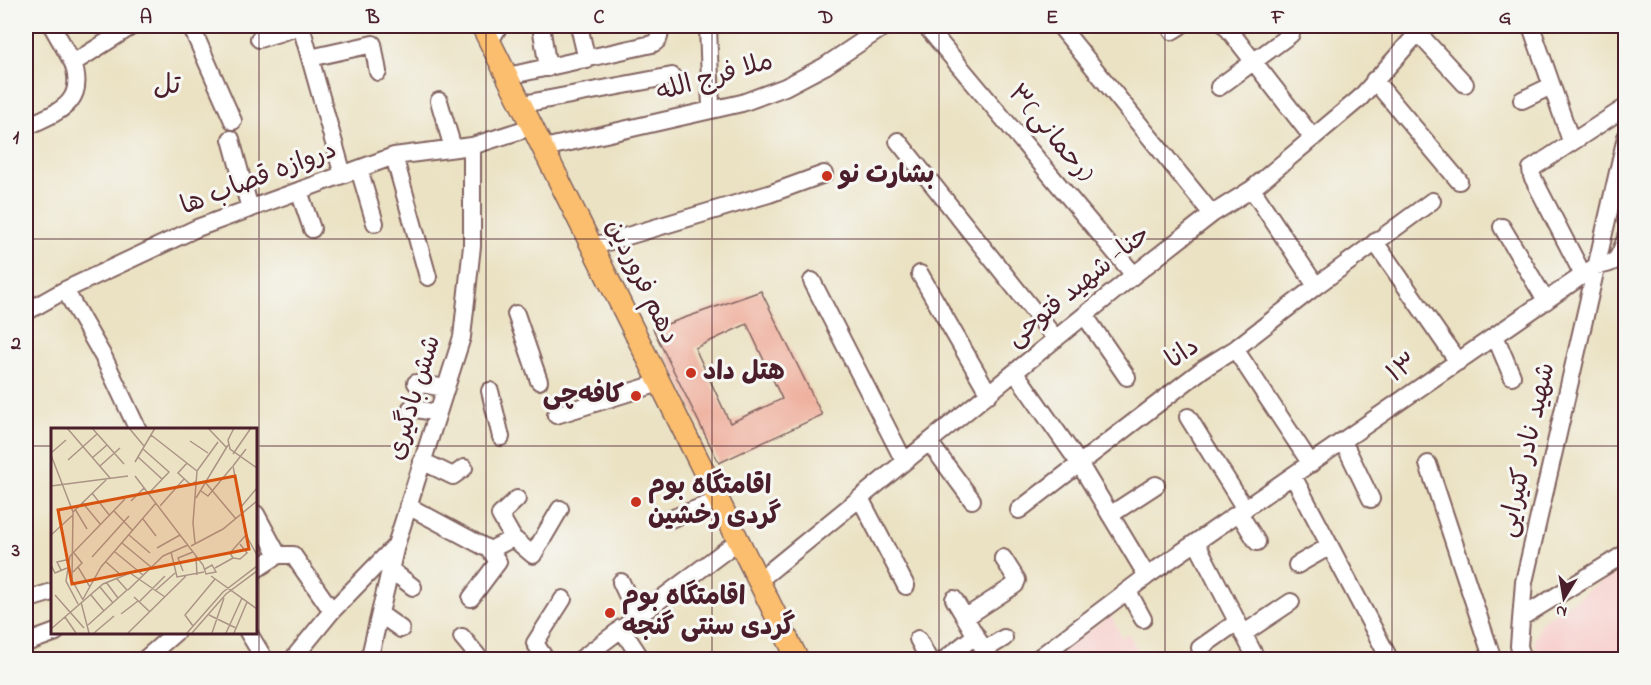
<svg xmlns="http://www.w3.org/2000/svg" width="1651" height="685" font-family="'Indie Flower','Playpen Sans Arabic',sans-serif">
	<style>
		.built { fill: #f7d0ce }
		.building { fill: #efb2a0; fill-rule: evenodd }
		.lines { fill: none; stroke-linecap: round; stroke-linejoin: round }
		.minor-casing { stroke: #826360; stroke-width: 20 }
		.major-casing { stroke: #826360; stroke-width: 24 }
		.minor { stroke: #fff; stroke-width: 16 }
		.major { stroke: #fbbe6e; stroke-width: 21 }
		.grid { fill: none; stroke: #4a1f2b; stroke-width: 1.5; stroke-opacity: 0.55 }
		.poi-dot { fill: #c8321e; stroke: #f6f6f2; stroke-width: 2 }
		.labels { text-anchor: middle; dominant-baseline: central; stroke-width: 6; stroke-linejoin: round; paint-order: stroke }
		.street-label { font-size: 26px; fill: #4a1f2b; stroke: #f6f6f2 }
		.poi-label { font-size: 26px; font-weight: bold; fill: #4a1f2b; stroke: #f6f6f2; text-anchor: start }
		.neighbourhood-label { font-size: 27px; fill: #4a1f2b; stroke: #f6f6f2 }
		.inset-road { fill: none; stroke: #ab9486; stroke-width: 1.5 }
		.view { fill: #d8530f; fill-opacity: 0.15; stroke: #d8530f; stroke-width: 3 }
		.inset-edge { fill: none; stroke: #4a1f2b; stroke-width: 3 }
		.neatline { fill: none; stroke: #4a1f2b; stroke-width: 2 }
		.grid-label { font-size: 20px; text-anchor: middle; font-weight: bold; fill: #4a1f2b }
	</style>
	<rect width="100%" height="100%" fill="#f6f6f2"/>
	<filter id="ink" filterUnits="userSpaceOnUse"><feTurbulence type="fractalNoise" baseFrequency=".0167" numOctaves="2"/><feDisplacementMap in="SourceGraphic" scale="12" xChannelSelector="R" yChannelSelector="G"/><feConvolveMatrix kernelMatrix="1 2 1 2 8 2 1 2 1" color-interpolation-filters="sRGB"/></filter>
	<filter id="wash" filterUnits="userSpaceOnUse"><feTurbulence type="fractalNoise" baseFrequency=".008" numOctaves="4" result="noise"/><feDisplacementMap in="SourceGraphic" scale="24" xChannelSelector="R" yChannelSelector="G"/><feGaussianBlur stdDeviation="1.35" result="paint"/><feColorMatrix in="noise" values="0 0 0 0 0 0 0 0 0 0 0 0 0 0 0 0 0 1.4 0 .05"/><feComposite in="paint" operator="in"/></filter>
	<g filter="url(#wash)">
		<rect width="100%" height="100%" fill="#ebe2c3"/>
		<path class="built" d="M 1625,566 L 1625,659 L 1540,659 L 1534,642 L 1541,622 Z
			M 1111,615 L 1121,637 L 1129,634 L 1142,659 L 1049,660 Z"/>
		<g id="blocks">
			<path class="building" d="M 761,291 L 822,415 L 719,463 L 653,329 ZM 747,324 L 782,399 L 730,423 L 695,348 Z"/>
		</g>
	</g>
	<g filter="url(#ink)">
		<use href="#blocks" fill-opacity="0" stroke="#826360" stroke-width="1.5"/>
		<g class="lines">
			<defs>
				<path id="minor" d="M 52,26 L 73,63
					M 191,26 L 233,121
					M 301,26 L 343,175
					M 541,26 L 548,68
					M 579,26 L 587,60
					M 708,26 L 711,108
					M 926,26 L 1134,275
					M 1060,26 L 1212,214
					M 1226,26 L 1313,138
					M 1531,26 L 1571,141
					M 1172,31 L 1180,26
					M 1418,33 L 1465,84
					M 259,39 L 301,26
					M 490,41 L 499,26
					M 310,58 L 373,44 L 378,72
					M 508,76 L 652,44 C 661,40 660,34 658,26
					M 1374,80 L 1459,181
					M 1219,87 L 1291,34
					M 1522,100 L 1551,86
					M 439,101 L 453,148
					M 523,104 L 672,76
					M 26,127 C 57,112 87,104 73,63 L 132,26
					M 231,139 L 250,209
					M 898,141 L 1056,339
					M 544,148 L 742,103 L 785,87 L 825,66 L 885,26
					M 394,156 L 428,277
					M 359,169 L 375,223
					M 1252,189 L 1316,286
					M 299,191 L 312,229
					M 1502,227 L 1546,301
					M 1375,242 L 1458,362
					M 594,246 L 769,194 L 824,174
					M 920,274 L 989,394
					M 1583,275 L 1532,176 L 1531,169 L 1626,107
					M 812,281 L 904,461
					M 65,290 L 104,358 L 138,430
					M 26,312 L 65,290 L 197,228 L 394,156 L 472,146 L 522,130
					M 516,314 L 539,381
					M 1085,316 L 1127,377
					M 1495,336 L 1512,376
					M 1235,349 L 1311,464
					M 1015,372 L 1079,463 L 1147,576
					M 416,383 L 445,388
					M 490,391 L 501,437
					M 411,408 L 437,413
					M 556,415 L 650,386
					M 1188,417 L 1245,509
					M 1343,441 L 1371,499
					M 929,442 L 972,500
					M 422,461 L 453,476 L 464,468
					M 1428,464 L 1493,660
					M 1293,476 L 1390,660
					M 860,498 L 906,586
					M 408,506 L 490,550 L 498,562 L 471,598
					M 1019,510 L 1203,369 L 1235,349 L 1316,286 L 1432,201
					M 1239,513 L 1257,542
					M 256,514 L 278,555
					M 1110,515 L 1156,485
					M 668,520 L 709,504
					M 513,538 L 500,515 L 517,499
					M 1196,542 L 1257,660
					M 490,550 L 513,538 L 533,555 L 560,509
					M 1297,565 L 1330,546
					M 255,570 L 278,555 L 293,555 L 332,611
					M 391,570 L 413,587
					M 758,581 L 1134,275 L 1212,214 L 1252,189 L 1360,98 L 1424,26
					M 621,582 L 637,616
					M 1128,591 L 1143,619
					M 954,599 L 983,648 L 986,649 L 1004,638
					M 26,600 L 52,592
					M 380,614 L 401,629
					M 966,617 L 1015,585 L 1017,580 L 1003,558
					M 1522,617 L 1626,553
					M 621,628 L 642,660
					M 248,632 L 265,660
					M 1243,634 L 1291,602
					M 462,637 L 481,660
					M 918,639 L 929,660
					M 26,643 L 56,632
					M 1200,648 L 1237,622
					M 144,660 L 176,632
					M 292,660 L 332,611 L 396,545
					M 369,660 L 396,545 L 462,337 L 472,246 L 472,146
					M 546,660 L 535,643 L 563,599
					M 580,660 L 730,547
					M 944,660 L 976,635
					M 1036,660 L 1147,576 L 1596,266 C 1619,263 1618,259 1626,238
					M 1523,660 L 1519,646 L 1524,582 L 1626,137"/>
				<path id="major" d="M 482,26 L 798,660"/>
			</defs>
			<use href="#minor" class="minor-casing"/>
			<use href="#major" class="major-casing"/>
			<use href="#minor" class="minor"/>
			<use href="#major" class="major"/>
		</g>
	</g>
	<path class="grid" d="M 259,26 L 259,660M 486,26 L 486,660M 712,26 L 712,660M 939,26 L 939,660M 1165,26 L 1165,660M 1392,26 L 1392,660M 26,239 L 1626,239M 26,446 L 52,446M 255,446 L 1626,446"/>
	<g class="poi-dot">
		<circle cx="827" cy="176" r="6"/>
		<circle cx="691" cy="373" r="6"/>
		<circle cx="636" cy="396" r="6"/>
		<circle cx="636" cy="502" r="6"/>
		<circle cx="610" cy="613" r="6"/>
	</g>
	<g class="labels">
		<g class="street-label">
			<text transform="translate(715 78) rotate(-16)">ملا فرج الله</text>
			<text transform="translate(1050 134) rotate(50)">۳(رحمانی)</text>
			<text transform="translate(259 179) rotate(-21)">دروازه قصاب ها</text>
			<text transform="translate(641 282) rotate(64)">دهم فروردین</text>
			<text transform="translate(1079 287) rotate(-39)">حنا- شهید فتوحی</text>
			<text transform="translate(1183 354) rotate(-35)">دانا</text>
			<text transform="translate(1403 369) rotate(-35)">۱۳</text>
			<text transform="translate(415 398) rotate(-73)">شش بادگیری</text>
			<text transform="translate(1528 450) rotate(-77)">شهید نادر کتیرایی</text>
		</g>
		<g class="poi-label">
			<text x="839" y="176">بشارت نو</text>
			<text x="703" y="373">هتل داد</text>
			<text x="624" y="396" text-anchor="end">کافه‌چی</text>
			<text x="648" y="487">اقامتگاه بوم<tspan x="648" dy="30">گردی رخشین</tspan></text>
			<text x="622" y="598">اقامتگاه بوم<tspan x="622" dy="30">گردی سنتی گنجه</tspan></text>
		</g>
		<g class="neighbourhood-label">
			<text x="167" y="86">تل</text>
		</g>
	</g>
	<g transform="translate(51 428)">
		<rect width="206" height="206" fill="#ebe2c3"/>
		<path class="inset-road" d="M 16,0 L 59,50M 41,0 L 73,36M 78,0 L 93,18M 157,0 L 175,19M 183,0 L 177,12 L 179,21 L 206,40M 100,7 L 146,43M 139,13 L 157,25M 92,21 L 118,44 L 99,64M 195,21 L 182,38 L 195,107 L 206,127M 0,25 L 15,12M 182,26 L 200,0M 0,27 L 22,84 L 21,152 L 32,172M 87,29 L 111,51M 41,30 L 56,17M 17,32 L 46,6M 84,34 L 104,0M 136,35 L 127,45 L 140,57 L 145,53M 49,38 L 69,20M 84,48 L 152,137 L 155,146 L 165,144 L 161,137 L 154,141M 154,54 L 185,91M 0,58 L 77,48M 150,63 L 157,68 L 181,39M 41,65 L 59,88M 145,70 L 177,17M 80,73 L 93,60M 31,74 L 50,97M 109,78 L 133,51M 190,79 L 206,60M 24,81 L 36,101M 63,83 L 81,102M 22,84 L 55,52M 92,91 L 105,108M 0,107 L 22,87M 78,107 L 99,125M 71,115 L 100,139M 144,115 L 142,95 L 146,43 L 167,14M 140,118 L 172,101 L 206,73M 106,120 L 129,107M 64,124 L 92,147M 120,124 L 126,149 L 153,144M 145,128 L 146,147M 41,129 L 78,88M 182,130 L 179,125 L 195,107M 182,130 L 189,131 L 196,125 L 189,116M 55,134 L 71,148M 0,137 L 4,145 L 16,140M 27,139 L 39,159M 164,140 L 182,130M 10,142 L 6,134 L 19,131M 132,143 L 127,130 L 142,124M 22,144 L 31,135 L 23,125M 160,148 L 206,181M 55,154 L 67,170M 49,159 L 62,175M 77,162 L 112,128 L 137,117M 105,162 L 124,145M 4,167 L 33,200M 40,167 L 53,183M 83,169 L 99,184M 32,171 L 50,139 L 105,75M 30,174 L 38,205M 88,174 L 114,148M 27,176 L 15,153 L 19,128 L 74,71M 70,186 L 87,173M 158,187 L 185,200M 14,189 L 25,205M 37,197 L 76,162 L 66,151M 142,198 L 134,187 L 164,151M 0,201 L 52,156 L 79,145 L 114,169M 43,205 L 63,188M 77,205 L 135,148M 136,205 L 172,164 L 206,138M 141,205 L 175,166 L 206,143M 161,205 L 173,170M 175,205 L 191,170M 183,205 L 196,174"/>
		<path class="view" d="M 184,48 L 198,121 L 21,156 L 7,82 Z"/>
		<rect width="206" height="206" class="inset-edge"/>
	</g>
	<rect width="1651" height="685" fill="none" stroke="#f6f6f2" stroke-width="66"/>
	<g transform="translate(1564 598) rotate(191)" stroke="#f6f6f2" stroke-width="4.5" paint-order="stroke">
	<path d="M0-4.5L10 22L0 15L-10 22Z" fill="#4a1f2b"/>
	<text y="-9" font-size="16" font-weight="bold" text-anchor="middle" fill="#4a1f2b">N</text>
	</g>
	<rect x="33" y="33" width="1585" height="619" class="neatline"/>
	<g class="grid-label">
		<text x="146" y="23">A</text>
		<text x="373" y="23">B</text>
		<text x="599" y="23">C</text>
		<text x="826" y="23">D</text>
		<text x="1052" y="23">E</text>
		<text x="1278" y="23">F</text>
		<text x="1505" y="23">G</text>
		<text x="16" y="143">1</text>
		<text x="16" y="349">2</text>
		<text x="16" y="556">3</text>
	</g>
</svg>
